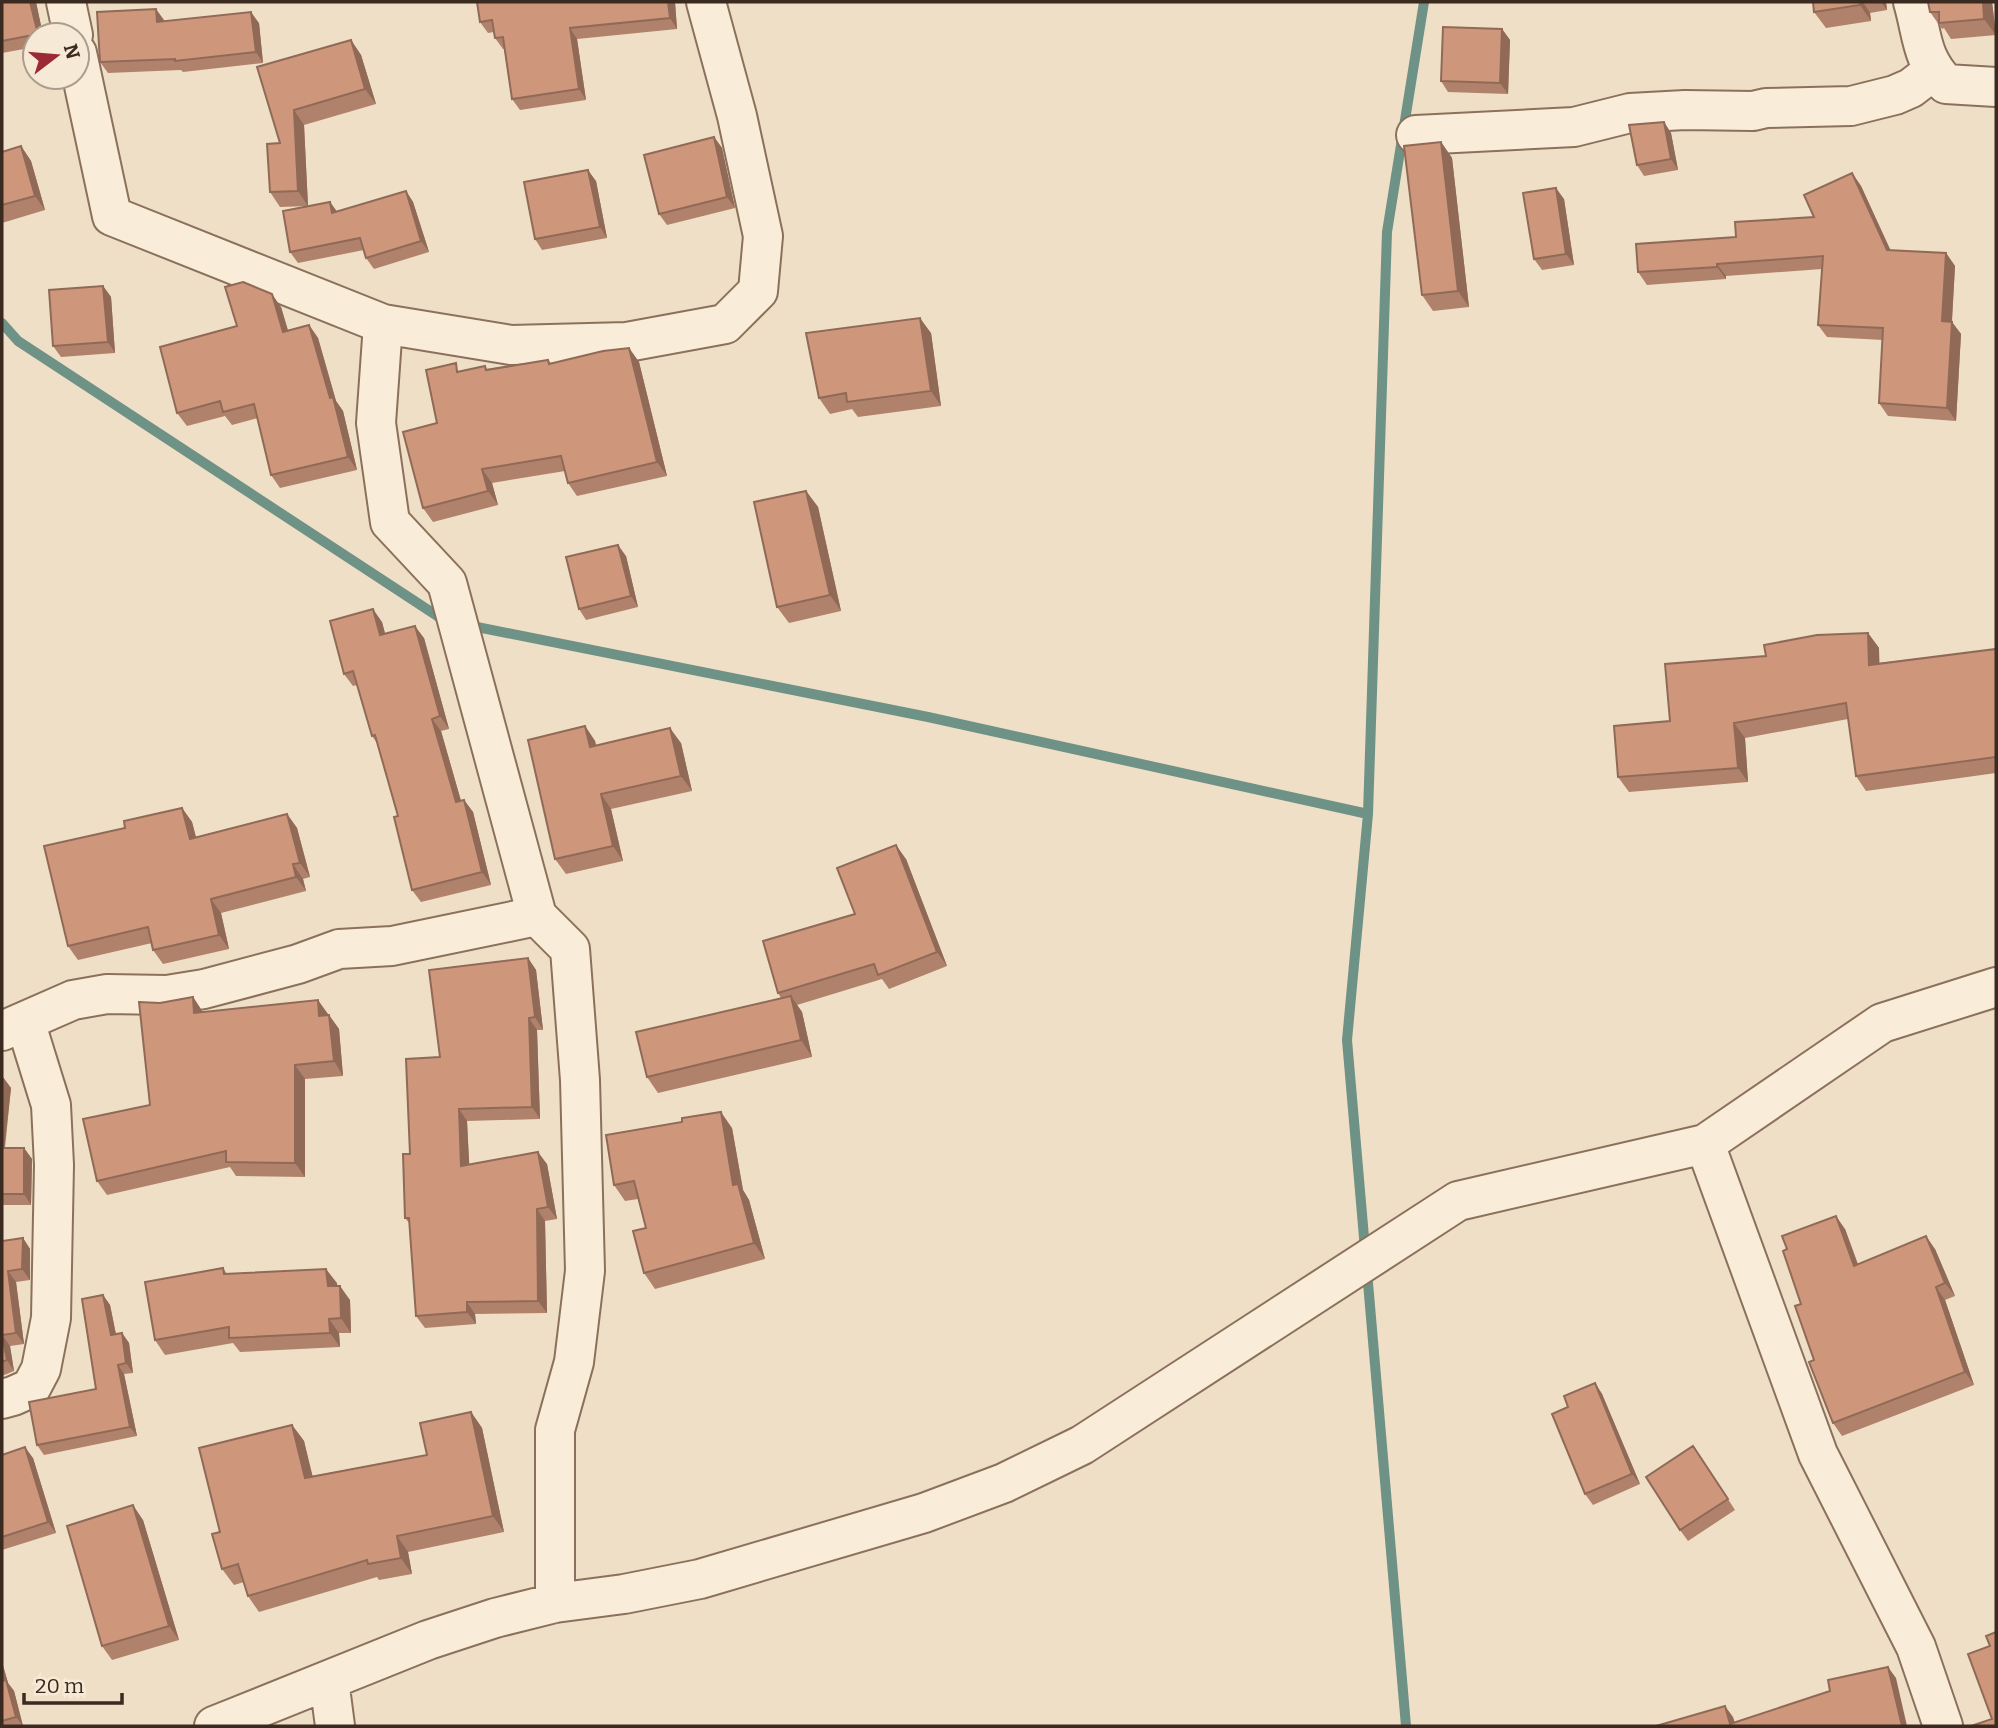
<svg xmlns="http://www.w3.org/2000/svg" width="1998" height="1728" font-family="Bitter,serif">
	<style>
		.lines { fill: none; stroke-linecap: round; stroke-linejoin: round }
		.stream { stroke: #6e9286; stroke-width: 10 }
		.minor-casing { stroke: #8b715b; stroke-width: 42 }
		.minor { stroke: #f9edda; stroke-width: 38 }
		.wall { fill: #b1826b }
		.shaded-wall { fill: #906a57 }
		.building { fill: #ce977c; stroke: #906a57; stroke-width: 2 }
	</style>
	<rect width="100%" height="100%" fill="#efdfc6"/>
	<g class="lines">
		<path class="stream" d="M 2,323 L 18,341 L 445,621
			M 467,625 L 928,717 L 1368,814
			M 1365,1249 L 1347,1040 L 1368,814 L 1387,232 L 1424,2
			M 1367,1271 L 1406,1726"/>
		<defs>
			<path id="minor" d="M 66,2 L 73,35
				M 1913,2 C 1923,36 1920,57 1946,84 L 1996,87
				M 77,53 L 112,216 L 383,324 L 511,345 L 627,342 L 725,324 L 758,291 L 763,236 L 737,116 L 706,2
				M 1416,135 L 1574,127 L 1630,113 L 1685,110 L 1753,111 L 1766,108 L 1851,106 L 1895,95 L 1911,88 L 1933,71
				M 537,916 L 570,949 L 580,1080 L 585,1271 L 574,1362 L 555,1430 L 555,1603
				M 2,1031 L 73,1000 L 107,994 L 167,995 L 204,989 L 298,964 L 339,949 L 392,946 L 537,916 L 447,583 L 390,522 L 376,423 L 383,324
				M 1705,1144 L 1818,1454 L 1916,1647 L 1943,1726
				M 2,1399 L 13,1396 L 31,1388 L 41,1369 L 51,1318 L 54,1165 L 51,1105 L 25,1021
				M 329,1680 L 335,1726
				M 214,1726 L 428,1640 L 495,1618 L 555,1603 L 624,1594 L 700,1579 L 924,1513 L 1004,1483 L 1082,1445 L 1458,1201 L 1705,1144 L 1882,1023 L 1996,987"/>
		</defs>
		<use href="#minor" class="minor-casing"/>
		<use href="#minor" class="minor"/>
	</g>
	<path class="wall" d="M 2,2 L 36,2 L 43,35 L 35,35 L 35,47 L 2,53 Z
		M 675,2 L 677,29 L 577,39 L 586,100 L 520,110 L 512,99 L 504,49 L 503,49 L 495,38 L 494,32 L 488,33 L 480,22 Z
		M 1813,2 L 1886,2 L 1887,10 L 1870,13 L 1871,21 L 1826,28 L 1814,12 Z
		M 1992,2 L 1996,35 L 1951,39 L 1944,28 L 1942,29 L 1930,12 Z
		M 164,20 L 164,22 L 259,23 L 263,63 L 183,72 L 181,70 L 108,73 L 100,62 Z
		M 1502,29 L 1510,40 L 1508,94 L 1448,92 L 1441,81 Z
		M 351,40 L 361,55 L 376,104 L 304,125 L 308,206 L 280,207 L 270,192 L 280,143 L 257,67 Z
		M 1664,122 L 1671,133 L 1678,170 L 1644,176 L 1637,165 Z
		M 714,137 L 722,148 L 735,208 L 667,225 L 659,214 Z
		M 1441,142 L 1452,158 L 1469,307 L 1433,311 L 1422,295 Z
		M 21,146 L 31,161 L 45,210 L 2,223 L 2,152 Z
		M 1852,173 L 1861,186 L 1890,250 L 1946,253 L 1955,266 L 1952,322 L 1961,334 L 1956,421 L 1888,416 L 1879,403 L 1883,340 L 1827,337 L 1818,325 L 1822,269 L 1726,276 L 1726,279 L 1647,285 L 1638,272 L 1736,237 L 1814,217 Z
		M 596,181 L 607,238 L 542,250 L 535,239 Z
		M 406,191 L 413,202 L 429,252 L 374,269 L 366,258 L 364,250 L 298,263 L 290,252 L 330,202 L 337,212 Z
		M 1564,199 L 1574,265 L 1542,270 L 1534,259 Z
		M 103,286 L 111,297 L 115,353 L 61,357 L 53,346 Z
		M 281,307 L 288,330 L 309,325 L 318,338 L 336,401 L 343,411 L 357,470 L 280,488 L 271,475 L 258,418 L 232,425 L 225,416 L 187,426 L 177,413 L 237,326 Z
		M 931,333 L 941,406 L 858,417 L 852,409 L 830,414 L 819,398 Z
		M 629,348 L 639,362 L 667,476 L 577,496 L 568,483 L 565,471 L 492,483 L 498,505 L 433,522 L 423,508 L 461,371 L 485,366 L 487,369 L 548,360 L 551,363 Z
		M 806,491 L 818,507 L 841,611 L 789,623 L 777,607 Z
		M 626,556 L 638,607 L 586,620 L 579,609 Z
		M 382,622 L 385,634 L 424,638 L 449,729 L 441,731 L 461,801 L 464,800 L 473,812 L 491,885 L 421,902 L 412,890 L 398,816 L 377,743 L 372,736 L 357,685 L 353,686 L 344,674 Z
		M 1868,633 L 1879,648 L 1879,663 L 1996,649 L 1996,773 L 1866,791 L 1856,776 L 1848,719 L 1745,738 L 1748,782 L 1629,792 L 1618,777 L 1670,721 L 1766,656 Z
		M 585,726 L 595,741 L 596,746 L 681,743 L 692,791 L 611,809 L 623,861 L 566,874 L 555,859 Z
		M 182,808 L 192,822 L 196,837 L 287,814 L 297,828 L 310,877 L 303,879 L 306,891 L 221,913 L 229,949 L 163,964 L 153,950 L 152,943 L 78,960 L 68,946 L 125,828 Z
		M 906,859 L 947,966 L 889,989 L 882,979 L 797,1005 L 802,1012 L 812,1057 L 658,1093 L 647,1077 L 781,998 L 778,993 Z
		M 528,958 L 536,970 L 543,1030 L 537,1030 L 540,1119 L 467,1121 L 469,1165 L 547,1164 L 557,1219 L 545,1221 L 547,1313 L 475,1314 L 476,1324 L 425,1328 L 416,1316 L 409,1223 L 405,1218 L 410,1154 L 440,1057 Z
		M 193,997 L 203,1012 L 328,1014 L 339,1029 L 343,1076 L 305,1079 L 305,1177 L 236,1176 L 230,1167 L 107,1195 L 97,1181 L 150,1105 L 160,1003 Z
		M 2,1077 L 11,1088 L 5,1148 L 24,1148 L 32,1159 L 31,1205 L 2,1205 Z
		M 732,1128 L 743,1190 L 749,1200 L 765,1259 L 655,1289 L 644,1273 L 646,1228 L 638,1199 L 625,1201 L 614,1185 Z
		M 1845,1229 L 1858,1264 L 1935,1249 L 1955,1296 L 1945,1300 L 1974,1385 L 1842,1436 L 1833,1423 L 1814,1360 L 1801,1304 Z
		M 23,1238 L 30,1249 L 30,1280 L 16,1282 L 24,1344 L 10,1346 L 14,1371 L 2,1376 L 2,1241 Z
		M 223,1268 L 227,1274 L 337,1283 L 337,1286 L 350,1300 L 351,1333 L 339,1333 L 340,1347 L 240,1352 L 233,1343 L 165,1355 L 155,1340 Z
		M 103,1295 L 110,1305 L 116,1334 L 122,1333 L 129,1343 L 133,1373 L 124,1374 L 137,1436 L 44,1455 L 37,1445 L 96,1389 Z
		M 1595,1383 L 1602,1394 L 1640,1484 L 1593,1505 L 1585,1494 L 1568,1407 Z
		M 471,1412 L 482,1428 L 504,1532 L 408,1552 L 412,1574 L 379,1580 L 377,1577 L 259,1612 L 248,1596 L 244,1582 L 234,1585 L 222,1569 L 220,1532 L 292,1425 L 304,1441 L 312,1476 L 427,1455 Z
		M 2,1455 L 33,1458 L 56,1533 L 2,1550 Z
		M 1701,1457 L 1735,1510 L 1688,1541 L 1680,1530 Z
		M 143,1520 L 179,1640 L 112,1660 L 102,1646 Z
		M 2,1662 L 8,1683 L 14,1691 L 23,1726 L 2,1726 Z"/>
	<path class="shaded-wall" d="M 30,2 L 36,2 L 43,35 L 38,35 Z
		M 668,2 L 675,2 L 677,29 L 670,18 Z
		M 1860,2 L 1863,2 L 1870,13 L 1871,21 L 1860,5 Z
		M 1881,2 L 1886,2 L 1887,10 Z
		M 1983,2 L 1992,2 L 1996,35 L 1984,19 Z
		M 156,9 L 164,20 L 164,33 L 157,22 Z
		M 251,12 L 259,23 L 263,63 L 256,52 Z
		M 570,28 L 577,39 L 586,100 L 579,89 Z
		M 1502,29 L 1510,40 L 1508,94 L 1500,83 Z
		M 351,40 L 361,55 L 376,104 L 365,89 Z
		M 294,110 L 304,125 L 308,206 L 298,191 Z
		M 1664,122 L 1671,133 L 1678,170 L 1671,159 Z
		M 714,137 L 722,148 L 735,208 L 727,197 Z
		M 1441,142 L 1452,158 L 1469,307 L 1458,291 Z
		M 21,146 L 31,161 L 45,210 L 35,196 Z
		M 588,170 L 596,181 L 607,238 L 600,227 Z
		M 1852,173 L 1861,186 L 1896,262 L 1887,250 Z
		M 1556,188 L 1564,199 L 1574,265 L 1566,254 Z
		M 406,191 L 413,202 L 429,252 L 421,241 Z
		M 330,202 L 338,213 L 332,213 Z
		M 1946,253 L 1955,266 L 1951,334 L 1942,321 Z
		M 1717,264 L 1726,276 L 1726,279 L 1717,267 Z
		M 103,286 L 111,297 L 115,353 L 108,342 Z
		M 272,294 L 281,307 L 292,345 L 283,332 Z
		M 920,318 L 931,333 L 941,406 L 931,391 Z
		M 1952,322 L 1961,334 L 1956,421 L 1947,408 Z
		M 309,325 L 318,338 L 336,401 L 343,411 L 357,470 L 348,457 L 330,398 Z
		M 629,348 L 639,362 L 667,476 L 657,462 Z
		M 482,469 L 492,483 L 498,505 L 488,491 Z
		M 806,491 L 818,507 L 841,611 L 830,595 Z
		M 618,545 L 626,556 L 638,607 L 631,596 Z
		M 373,609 L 382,622 L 389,648 L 380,635 Z
		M 415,626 L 424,638 L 449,729 L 440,716 Z
		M 1868,633 L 1879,648 L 1880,679 L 1869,665 Z
		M 432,719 L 441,731 L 465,815 L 456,802 Z
		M 1734,723 L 1745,738 L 1748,782 L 1738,768 Z
		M 585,726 L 595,741 L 600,762 L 590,747 Z
		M 670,728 L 681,743 L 692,791 L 681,776 Z
		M 601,794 L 611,809 L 623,861 L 613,846 Z
		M 464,800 L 473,812 L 491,885 L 482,872 Z
		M 182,808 L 192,822 L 200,853 L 190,839 Z
		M 287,814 L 297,828 L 310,877 L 300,863 Z
		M 896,845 L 906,859 L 947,966 L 937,952 Z
		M 293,864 L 303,879 L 306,891 L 296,877 Z
		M 211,899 L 221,913 L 229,949 L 219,935 Z
		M 528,958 L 536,970 L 543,1030 L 535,1017 Z
		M 791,996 L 802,1012 L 812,1057 L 801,1040 Z
		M 193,997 L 202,1011 L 204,1027 L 194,1013 Z
		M 318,1000 L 328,1014 L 329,1030 L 319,1016 Z
		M 329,1015 L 339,1029 L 343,1076 L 334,1061 Z
		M 529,1018 L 537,1030 L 540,1119 L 532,1107 Z
		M 295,1065 L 305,1079 L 305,1177 L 295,1163 Z
		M 3,1077 L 11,1088 L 3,1159 L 2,1156 L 2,1089 Z
		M 459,1109 L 467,1121 L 470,1178 L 461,1166 Z
		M 721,1112 L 732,1128 L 743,1190 L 749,1200 L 765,1259 L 754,1243 L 733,1185 Z
		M 24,1148 L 32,1159 L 31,1205 L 24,1194 Z
		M 538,1152 L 547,1164 L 557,1219 L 548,1207 Z
		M 537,1209 L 545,1221 L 547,1313 L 538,1301 Z
		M 1836,1216 L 1845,1229 L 1863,1279 L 1854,1266 Z
		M 1926,1236 L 1935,1249 L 1955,1296 L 1945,1283 Z
		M 23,1238 L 30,1249 L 30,1280 L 22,1269 Z
		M 326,1269 L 337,1283 L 338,1301 L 328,1286 Z
		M 8,1271 L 16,1282 L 24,1344 L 16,1333 Z
		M 340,1286 L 350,1300 L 351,1333 L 341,1318 Z
		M 1936,1287 L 1945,1300 L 1974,1385 L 1965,1372 Z
		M 103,1295 L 110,1305 L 118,1345 L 111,1335 Z
		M 467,1302 L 475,1314 L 476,1324 L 467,1312 Z
		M 329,1319 L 339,1333 L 340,1347 L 330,1333 Z
		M 122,1333 L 129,1343 L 133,1373 L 126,1363 Z
		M 2,1335 L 10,1346 L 14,1371 L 7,1360 Z
		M 118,1365 L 124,1374 L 137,1436 L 130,1427 Z
		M 1595,1383 L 1602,1394 L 1640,1484 L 1632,1474 Z
		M 471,1412 L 482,1428 L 504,1532 L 493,1516 Z
		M 292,1425 L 304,1441 L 317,1494 L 305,1478 Z
		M 25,1447 L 33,1458 L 56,1533 L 48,1522 Z
		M 133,1505 L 143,1520 L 179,1640 L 169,1626 Z
		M 397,1536 L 408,1552 L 412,1574 L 401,1558 Z
		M 2,1662 L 8,1683 L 14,1691 L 23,1726 L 16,1717 L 3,1681 L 2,1677 Z
		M 1888,1667 L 1896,1678 L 1907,1726 L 1902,1726 Z
		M 1725,1706 L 1733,1717 L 1736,1726 L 1730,1724 Z"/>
	<path class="building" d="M 2,2 L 30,2 L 38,34 L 2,41 Z
		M 477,2 L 668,2 L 670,18 L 570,28 L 579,89 L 512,99 L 503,37 L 495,38 L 492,20 L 480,22 Z
		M 1813,2 L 1860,2 L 1860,5 L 1814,12 Z
		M 1928,2 L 1983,2 L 1984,19 L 1939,23 L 1939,12 L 1930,12 Z
		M 156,9 L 157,22 L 251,12 L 256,52 L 175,61 L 175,59 L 100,62 L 97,12 Z
		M 1443,27 L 1502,29 L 1500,83 L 1441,81 Z
		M 351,40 L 365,89 L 294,110 L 298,191 L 270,192 L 267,144 L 280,143 L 257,67 Z
		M 1664,122 L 1671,159 L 1637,165 L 1629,125 Z
		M 714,137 L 727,197 L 659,214 L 644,155 Z
		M 1441,142 L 1458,291 L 1422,295 L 1404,146 Z
		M 21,146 L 35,196 L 2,205 L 2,152 Z
		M 588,170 L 600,227 L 535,239 L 524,182 Z
		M 1852,173 L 1887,250 L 1946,253 L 1942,321 L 1952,322 L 1947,408 L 1879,403 L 1883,328 L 1818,325 L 1823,256 L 1717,264 L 1717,267 L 1638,272 L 1636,244 L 1736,237 L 1735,222 L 1814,217 L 1804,195 Z
		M 1556,188 L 1566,254 L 1534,259 L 1523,193 Z
		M 406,191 L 421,241 L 366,258 L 360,238 L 290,252 L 283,211 L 330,202 L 332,213 Z
		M 243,282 L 272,294 L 283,332 L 309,325 L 330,398 L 333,397 L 348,457 L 271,475 L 254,404 L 223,412 L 220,401 L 177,413 L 160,347 L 237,326 L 225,287 Z
		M 103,286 L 108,342 L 53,346 L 49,290 Z
		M 920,318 L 931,391 L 847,402 L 846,393 L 819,398 L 806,333 Z
		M 629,348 L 657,462 L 568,483 L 561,456 L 482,469 L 488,491 L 423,508 L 403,432 L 437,423 L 426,370 L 456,363 L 457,372 L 485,366 L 486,370 L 548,360 L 549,364 L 603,351 Z
		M 806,491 L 830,595 L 777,607 L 754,502 Z
		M 618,545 L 631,596 L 579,609 L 566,557 Z
		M 373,609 L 380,635 L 415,626 L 440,716 L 432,719 L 456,802 L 464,800 L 482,872 L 412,890 L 394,817 L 398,816 L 375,735 L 372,736 L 353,671 L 344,674 L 330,621 Z
		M 1868,633 L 1869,665 L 1996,649 L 1996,757 L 1856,776 L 1846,703 L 1734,723 L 1738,768 L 1618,777 L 1614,726 L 1670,721 L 1665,664 L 1766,656 L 1764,645 L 1817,635 Z
		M 585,726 L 590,747 L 670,728 L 681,776 L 601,794 L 613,846 L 555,859 L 528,740 Z
		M 182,808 L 190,839 L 287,814 L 300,863 L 293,864 L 296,877 L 211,899 L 219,935 L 153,950 L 148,927 L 68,946 L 44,846 L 125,828 L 124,821 Z
		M 896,845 L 937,952 L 878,975 L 874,964 L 778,993 L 763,941 L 855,914 L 837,868 Z
		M 528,958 L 535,1017 L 529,1018 L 532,1107 L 459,1109 L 461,1166 L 538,1152 L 548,1207 L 537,1209 L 538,1301 L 467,1302 L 467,1312 L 416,1316 L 409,1218 L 405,1218 L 403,1154 L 410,1154 L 406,1059 L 440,1057 L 429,970 Z
		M 791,996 L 801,1040 L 647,1077 L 636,1032 Z
		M 193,997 L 194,1013 L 318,1000 L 319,1016 L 329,1015 L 334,1061 L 295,1065 L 295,1163 L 226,1162 L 226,1151 L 97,1181 L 83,1119 L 150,1105 L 139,1002 L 160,1003 Z
		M 721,1112 L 733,1185 L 738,1184 L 754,1243 L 644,1273 L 633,1231 L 646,1228 L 634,1181 L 614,1185 L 606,1135 L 682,1122 L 682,1118 Z
		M 2,1148 L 24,1148 L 24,1194 L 2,1194 Z
		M 1836,1216 L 1854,1266 L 1926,1236 L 1945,1283 L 1936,1287 L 1965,1372 L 1833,1423 L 1809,1362 L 1814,1360 L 1795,1306 L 1801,1304 L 1783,1251 L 1787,1249 L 1782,1236 Z
		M 23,1238 L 22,1269 L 8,1271 L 16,1333 L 2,1335 L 7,1360 L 2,1362 L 2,1241 Z
		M 223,1268 L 224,1274 L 326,1269 L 328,1286 L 340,1286 L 341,1318 L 329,1319 L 330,1333 L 229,1338 L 229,1327 L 155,1340 L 145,1282 Z
		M 103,1295 L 111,1335 L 122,1333 L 126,1363 L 118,1365 L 130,1427 L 37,1445 L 29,1402 L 96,1389 L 82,1299 Z
		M 1595,1383 L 1632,1474 L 1585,1494 L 1552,1414 L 1568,1407 L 1564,1396 Z
		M 471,1412 L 493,1516 L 397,1536 L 401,1558 L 368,1564 L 367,1560 L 248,1596 L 238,1564 L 222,1569 L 212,1534 L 220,1532 L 199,1448 L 292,1425 L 305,1478 L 427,1455 L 420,1423 Z
		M 1693,1446 L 1728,1499 L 1680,1530 L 1646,1477 Z
		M 25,1447 L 48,1522 L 2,1537 L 2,1455 Z
		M 133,1505 L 169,1626 L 102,1646 L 67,1526 Z
		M 1996,1632 L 1996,1726 L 1971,1726 L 1992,1719 L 1968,1654 L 1990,1646 L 1986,1636 Z
		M 1888,1667 L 1902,1726 L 1656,1726 L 1725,1706 L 1730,1724 L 1830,1691 L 1828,1680 Z
		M 2,1677 L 3,1681 L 6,1680 L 16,1717 L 2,1721 Z"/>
	<rect width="1998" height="1728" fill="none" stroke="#3b2a1f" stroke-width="7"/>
	<g transform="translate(56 56) rotate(74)"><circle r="33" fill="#f6ead6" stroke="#ab9d8d" stroke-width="2"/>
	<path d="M0-5L12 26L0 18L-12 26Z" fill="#9b2a35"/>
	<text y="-10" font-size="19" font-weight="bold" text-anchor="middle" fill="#3b2a1f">N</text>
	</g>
	<path d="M24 1693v10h98v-10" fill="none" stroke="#3b2a1f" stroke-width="3.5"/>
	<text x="35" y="1693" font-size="21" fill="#3b2a1f" stroke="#f6ead6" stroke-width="5" paint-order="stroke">20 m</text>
</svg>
